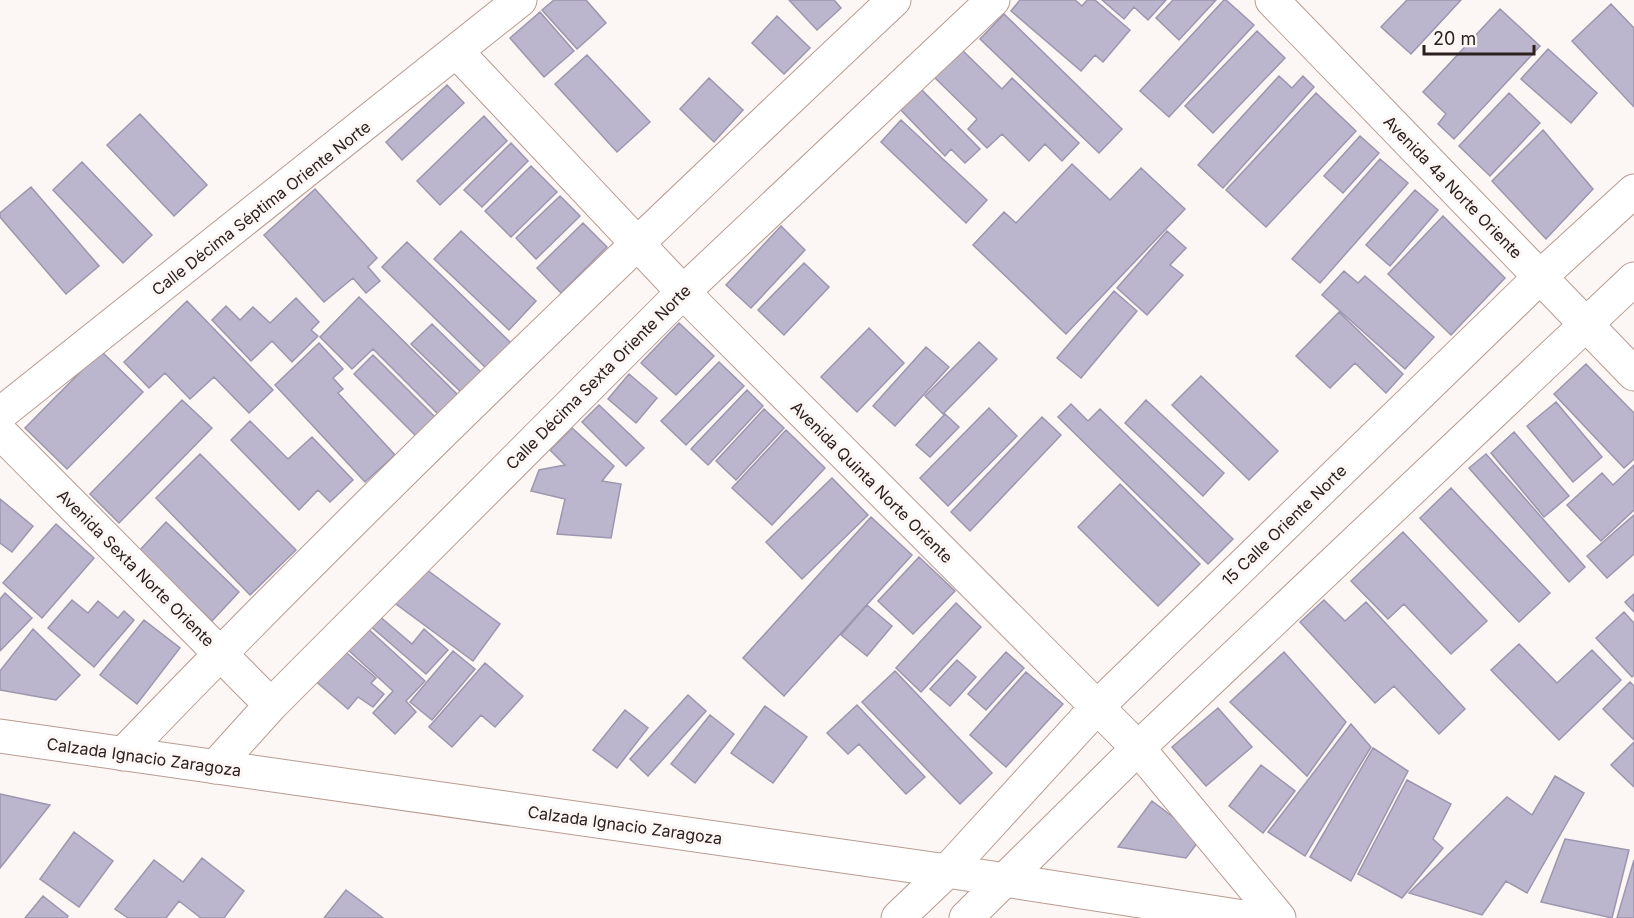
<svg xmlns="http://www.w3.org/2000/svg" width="1634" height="918" font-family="Inter,sans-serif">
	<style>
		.building { fill: #bbb5ce; stroke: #9c96ae; stroke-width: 1.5 }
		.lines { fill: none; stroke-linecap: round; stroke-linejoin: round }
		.minor-casing { stroke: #b79c92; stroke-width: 35 }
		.tertiary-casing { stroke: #b79c92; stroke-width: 35 }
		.secondary-casing { stroke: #b79c92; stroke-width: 35 }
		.minor { stroke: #fff; stroke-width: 33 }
		.tertiary { stroke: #fff; stroke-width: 33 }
		.secondary { stroke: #fff; stroke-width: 33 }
		.labels { text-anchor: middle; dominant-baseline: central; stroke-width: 6; stroke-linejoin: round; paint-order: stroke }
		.street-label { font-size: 16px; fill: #2c211e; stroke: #fcf6f4 }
	</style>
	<rect width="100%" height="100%" fill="#fcf6f4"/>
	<path class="building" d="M 554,0 L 586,0 L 606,23 L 577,49 L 542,10 Z
		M 789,0 L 834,0 L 841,8 L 817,30 Z
		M 1020,0 L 1075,0 L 1082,6 L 1087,0 L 1095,0 L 1130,30 L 1103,62 L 1095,55 L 1081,71 L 1011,11 Z
		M 1102,0 L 1166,0 L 1148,20 L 1134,7 L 1124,19 Z
		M 1173,0 L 1216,0 L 1179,40 L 1156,18 Z
		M 1224,0 L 1226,0 L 1254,25 L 1169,117 L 1140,91 Z
		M 1407,0 L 1461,0 L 1411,54 L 1381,27 Z
		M 1611,4 L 1634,28 L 1634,107 L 1572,41 Z
		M 1500,9 L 1540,46 L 1454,139 L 1438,124 L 1446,114 L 1423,92 Z
		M 540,12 L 574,51 L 544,77 L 510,38 Z
		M 1004,14 L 1122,129 L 1099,153 L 980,39 Z
		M 777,16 L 810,48 L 784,74 L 752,43 Z
		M 1257,31 L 1285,58 L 1213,133 L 1185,106 Z
		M 959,47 L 1002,89 L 1012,78 L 1079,143 L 1062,161 L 1045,144 L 1029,161 L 1002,134 L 987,148 L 968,129 L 977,119 L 931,74 Z
		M 1548,49 L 1597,93 L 1571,123 L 1521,79 Z
		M 587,55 L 650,122 L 617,152 L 555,84 Z
		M 1279,76 L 1292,88 L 1303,76 L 1314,87 L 1223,188 L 1198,165 Z
		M 709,78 L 743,110 L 714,142 L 680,109 Z
		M 447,85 L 464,103 L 402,160 L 386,142 Z
		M 919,87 L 980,149 L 965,163 L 951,149 L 945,156 L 898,107 Z
		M 1316,93 L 1356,131 L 1266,227 L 1226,190 Z
		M 1509,93 L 1540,123 L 1490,176 L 1459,146 Z
		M 140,114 L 207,185 L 174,216 L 107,145 Z
		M 484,116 L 507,141 L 440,205 L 417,181 Z
		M 901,120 L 987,200 L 966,223 L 881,142 Z
		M 1543,130 L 1593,189 L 1546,239 L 1492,181 Z
		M 1360,136 L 1379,153 L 1343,193 L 1324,176 Z
		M 511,143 L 528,161 L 482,207 L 464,190 Z
		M 1380,159 L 1408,183 L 1320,283 L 1292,259 Z
		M 82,162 L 152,235 L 123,263 L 53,190 Z
		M 1072,164 L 1110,200 L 1141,168 L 1185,209 L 1066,334 L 973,245 L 1004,212 L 1016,223 Z
		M 531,166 L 557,192 L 511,237 L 485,211 Z
		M 31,187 L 99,266 L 66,294 L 0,217 L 0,213 Z
		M 315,189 L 377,258 L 368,267 L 380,281 L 366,293 L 353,278 L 324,302 L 264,235 Z
		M 1415,190 L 1438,210 L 1390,266 L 1366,245 Z
		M 560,196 L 580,216 L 536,259 L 516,238 Z
		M 1443,216 L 1505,278 L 1451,335 L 1388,274 Z
		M 583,223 L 607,247 L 561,293 L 537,268 Z
		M 781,226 L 805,250 L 751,308 L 726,285 Z
		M 461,231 L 536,301 L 509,330 L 434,259 Z
		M 1167,231 L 1186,248 L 1170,265 L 1183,275 L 1147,315 L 1117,288 Z
		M 407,242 L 512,344 L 487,369 L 382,267 Z
		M 804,263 L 829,287 L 784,335 L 758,310 Z
		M 1344,271 L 1358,283 L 1365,276 L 1434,337 L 1405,369 L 1322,295 Z
		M 1114,291 L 1137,311 L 1081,378 L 1057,358 Z
		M 359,297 L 459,396 L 439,415 L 373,349 L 352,369 L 320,337 Z
		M 296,298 L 319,322 L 311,330 L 318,336 L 292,362 L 272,341 L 251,361 L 212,320 L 226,306 L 240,320 L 253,307 L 270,323 Z
		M 187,301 L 273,390 L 249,413 L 214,377 L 190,399 L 165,373 L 149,388 L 124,362 Z
		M 1339,312 L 1403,374 L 1386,393 L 1355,363 L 1330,388 L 1296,356 Z
		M 679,323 L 714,356 L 676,395 L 641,363 Z
		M 432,324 L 482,373 L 463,394 L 411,344 Z
		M 869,328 L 904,363 L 857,412 L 821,377 Z
		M 979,342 L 997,359 L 943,414 L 925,396 Z
		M 319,343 L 343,369 L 333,378 L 343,389 L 338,393 L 395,455 L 365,482 L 275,385 Z
		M 926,347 L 949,367 L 895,426 L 873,406 Z
		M 101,351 L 143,392 L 67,469 L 25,428 Z
		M 373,355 L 437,419 L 418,438 L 354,374 Z
		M 719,362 L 744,386 L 686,445 L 661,421 Z
		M 1586,364 L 1634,413 L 1634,459 L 1624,468 L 1554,394 Z
		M 629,374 L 657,398 L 636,423 L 608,399 Z
		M 1201,376 L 1278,451 L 1249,480 L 1172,405 Z
		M 747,390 L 763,406 L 708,465 L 691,449 Z
		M 182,400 L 212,428 L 119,523 L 90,494 Z
		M 1146,400 L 1224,473 L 1203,496 L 1125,423 Z
		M 1556,402 L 1602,457 L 1573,482 L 1527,426 Z
		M 1071,404 L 1088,421 L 1100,409 L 1233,539 L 1208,564 L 1058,417 Z
		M 599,405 L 644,448 L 626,466 L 582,422 Z
		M 989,408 L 1017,436 L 948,506 L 920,478 Z
		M 764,409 L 784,428 L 736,480 L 716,461 Z
		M 945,414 L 959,427 L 930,457 L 916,445 Z
		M 1042,417 L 1061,435 L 970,531 L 951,512 Z
		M 250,421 L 288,459 L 312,437 L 353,480 L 330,502 L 318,490 L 299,510 L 231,440 Z
		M 572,428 L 614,466 L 602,481 L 621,484 L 611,538 L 557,534 L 565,499 L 531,491 L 539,470 L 565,465 L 550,450 Z
		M 786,430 L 825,468 L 772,525 L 732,488 Z
		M 1514,432 L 1569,496 L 1544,517 L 1491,453 Z
		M 200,454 L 296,550 L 250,595 L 156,498 Z
		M 1486,454 L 1585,567 L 1569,582 L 1469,468 Z
		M 1634,465 L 1634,510 L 1601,541 L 1567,505 L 1602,473 L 1613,485 Z
		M 832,478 L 868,515 L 802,579 L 766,542 Z
		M 1120,484 L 1200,564 L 1158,606 L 1078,527 Z
		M 1451,488 L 1550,593 L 1519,622 L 1420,518 Z
		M 0,499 L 33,526 L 12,552 L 0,543 Z
		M 1634,515 L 1634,554 L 1607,578 L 1587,556 Z
		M 871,517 L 912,555 L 784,696 L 743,658 Z
		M 166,522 L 239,592 L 212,621 L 139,551 Z
		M 56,524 L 94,558 L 42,618 L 3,583 Z
		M 1403,532 L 1487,621 L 1451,654 L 1404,604 L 1388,619 L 1351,581 Z
		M 919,557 L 955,591 L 913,634 L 878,601 Z
		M 419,564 L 500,624 L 473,661 L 392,601 Z
		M 5,593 L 32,618 L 0,651 L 0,599 Z
		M 1634,594 L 1634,612 L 1625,602 Z
		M 72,600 L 88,613 L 98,601 L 118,618 L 124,611 L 134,620 L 94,667 L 48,628 Z
		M 1324,600 L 1345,621 L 1366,602 L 1465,709 L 1439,734 L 1394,686 L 1375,703 L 1300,622 Z
		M 956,603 L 981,627 L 921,692 L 896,668 Z
		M 867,605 L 892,626 L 867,656 L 841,635 Z
		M 1624,612 L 1634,623 L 1634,675 L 1632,677 L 1596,638 Z
		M 378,615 L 412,644 L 424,629 L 448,650 L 426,674 L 369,625 Z
		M 144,620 L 180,648 L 137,704 L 100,675 Z
		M 365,626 L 425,681 L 406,701 L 416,712 L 395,734 L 373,713 L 393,691 L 346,648 Z
		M 33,629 L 80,675 L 56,700 L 0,690 L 0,671 Z
		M 1519,644 L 1557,683 L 1592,650 L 1621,680 L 1559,740 L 1491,670 Z
		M 341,648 L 376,678 L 371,683 L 384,694 L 373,707 L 358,697 L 348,709 L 313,679 Z
		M 453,651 L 475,669 L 432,720 L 410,702 Z
		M 1006,652 L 1024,668 L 986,710 L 968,694 Z
		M 1284,652 L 1346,722 L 1307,776 L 1230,702 Z
		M 957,660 L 976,677 L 950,706 L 930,689 Z
		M 485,663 L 523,696 L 495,727 L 481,715 L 452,747 L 429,727 Z
		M 895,671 L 992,773 L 960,804 L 862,702 Z
		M 1026,672 L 1063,704 L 1006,767 L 970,735 Z
		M 1630,682 L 1634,686 L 1634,740 L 1603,709 Z
		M 688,695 L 706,711 L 648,776 L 630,759 Z
		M 857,705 L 925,777 L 906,794 L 859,744 L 848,754 L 827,733 Z
		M 765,706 L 807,737 L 773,783 L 731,753 Z
		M 1218,708 L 1252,747 L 1206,786 L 1172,747 Z
		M 625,710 L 648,728 L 617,768 L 593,750 Z
		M 710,715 L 734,734 L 695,783 L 671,764 Z
		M 1351,724 L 1371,747 L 1305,856 L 1268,832 Z
		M 1634,742 L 1634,787 L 1611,765 Z
		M 1373,748 L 1408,771 L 1351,881 L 1310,857 Z
		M 1261,765 L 1295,791 L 1263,833 L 1229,806 Z
		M 1555,776 L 1584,793 L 1527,893 L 1506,881 L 1482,915 L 1409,893 L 1507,797 L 1532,815 Z
		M 1407,780 L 1451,804 L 1433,839 L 1443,848 L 1402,898 L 1358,874 Z
		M 0,794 L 50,805 L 0,868 Z
		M 1152,801 L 1201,838 L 1186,858 L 1118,847 Z
		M 74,832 L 113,861 L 79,907 L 40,879 Z
		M 1565,839 L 1629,850 L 1612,918 L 1541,902 Z
		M 202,858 L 244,891 L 224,918 L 201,918 L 179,901 L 166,918 L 128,918 L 115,909 L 154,860 L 183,882 Z
		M 1634,860 L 1634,918 L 1617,918 Z
		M 346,890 L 383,918 L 324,918 Z
		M 43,896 L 68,916 L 67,918 L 25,918 Z"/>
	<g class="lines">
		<defs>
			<path id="minor" d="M 1272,0 L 1634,374
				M 457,52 L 683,292 L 1138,748 L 1279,918
				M 0,414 L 520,0
				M 0,432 L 271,705
				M 123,754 C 372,495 633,246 894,0
				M 215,767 L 271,705 L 683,292 L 993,0"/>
			<path id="tertiary" d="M 0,736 L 947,871 L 1250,918"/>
			<path id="secondary" d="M 898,918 L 947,871 L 1097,707 L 1540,277 L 1634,191
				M 966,918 L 1138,748 L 1634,279"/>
		</defs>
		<use href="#minor" class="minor-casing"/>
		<use href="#tertiary" class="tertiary-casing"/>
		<use href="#secondary" class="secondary-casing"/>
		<use href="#minor" class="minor"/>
		<use href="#tertiary" class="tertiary"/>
		<use href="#secondary" class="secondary"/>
	</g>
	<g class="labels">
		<g class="street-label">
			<text transform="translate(1453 187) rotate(46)">Avenida 4a Norte Oriente</text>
			<text transform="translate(261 208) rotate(-38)">Calle Décima Séptima Oriente Norte</text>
			<text transform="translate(598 377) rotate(-45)">Calle Décima Sexta Oriente Norte</text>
			<text transform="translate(872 482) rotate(45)">Avenida Quinta Norte Oriente</text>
			<text transform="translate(1284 525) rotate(-44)">15 Calle Oriente Norte</text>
			<text transform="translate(136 568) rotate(45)">Avenida Sexta Norte Oriente</text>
			<text transform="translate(144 757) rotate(8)">Calzada Ignacio Zaragoza</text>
			<text transform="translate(625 825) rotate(8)">Calzada Ignacio Zaragoza</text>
		</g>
	</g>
	<path d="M1424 45v9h110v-9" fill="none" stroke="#2c211e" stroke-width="3"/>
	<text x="1433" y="45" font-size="18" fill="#2c211e" stroke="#fcf6f4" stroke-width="4.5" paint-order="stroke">20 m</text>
</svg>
